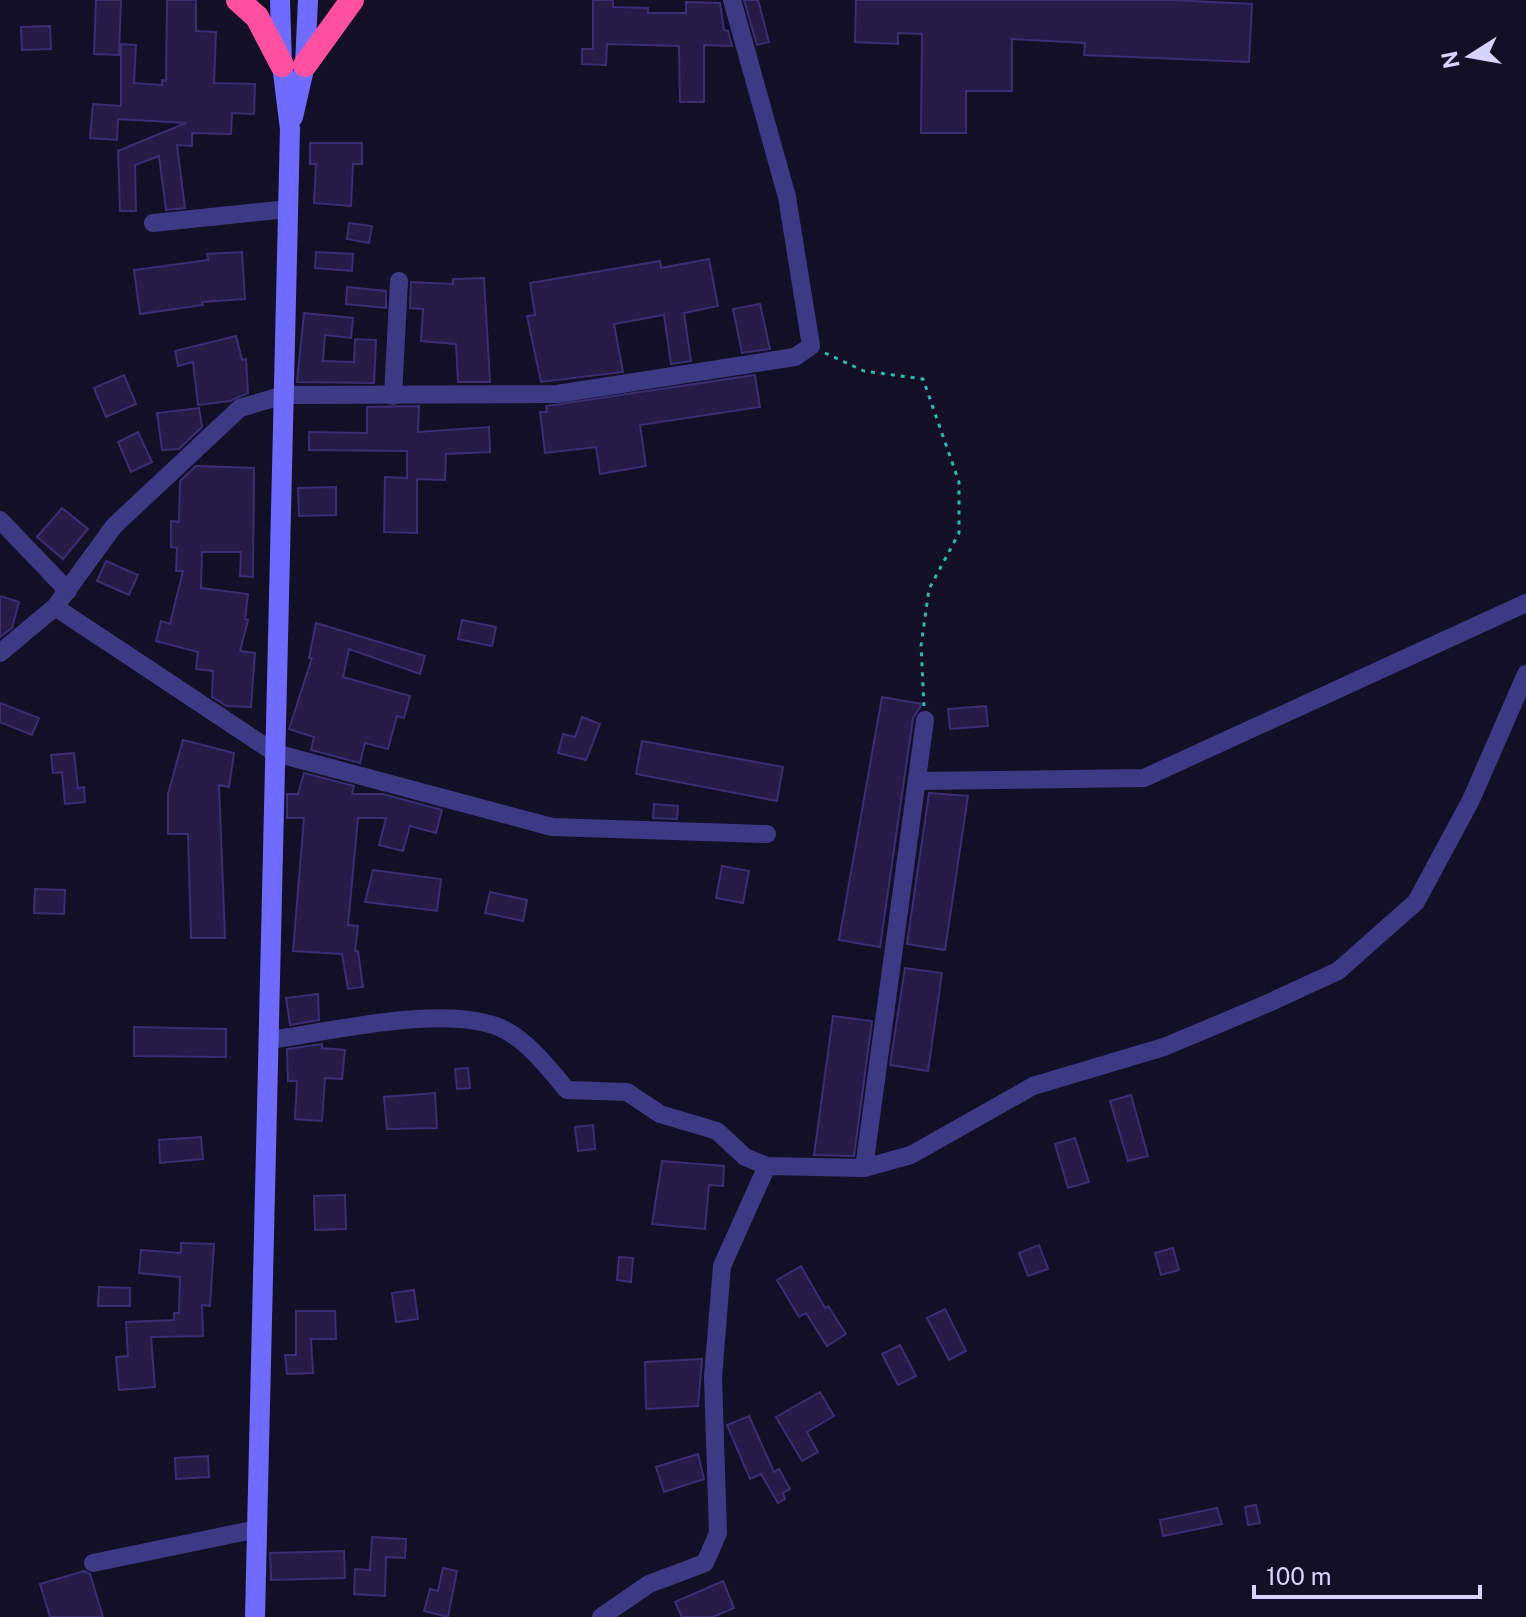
<svg xmlns="http://www.w3.org/2000/svg" width="1526" height="1617" font-family="'Public Sans',sans-serif">
	<style>
		.building { fill: #241b47; stroke: #3b2d73; stroke-width: 2 }
		.lines { fill: none; stroke-linecap: round; stroke-linejoin: round }
		.path { stroke: #2fb8b0; stroke-width: 3; stroke-dasharray: 4 6; stroke-linecap: butt }
		.street { stroke: #3d3a85; stroke-width: 18 }
		.secondary { stroke: #6f6bff; stroke-width: 20 }
		.highway { stroke: #ff4fa3; stroke-width: 24 }
	</style>
	<rect width="100%" height="100%" fill="#130f26"/>
	<path class="building" d="M 96,0 L 121,0 L 119,55 L 94,54 Z
		M 167,0 L 196,0 L 196,31 L 216,32 L 214,83 L 255,84 L 254,114 L 232,113 L 231,134 L 192,133 L 192,146 L 177,145 L 185,208 L 166,210 L 159,156 L 135,165 L 136,211 L 120,211 L 118,151 L 186,123 L 118,119 L 117,140 L 90,138 L 93,104 L 121,106 L 121,44 L 136,45 L 134,83 L 162,85 L 162,80 L 166,81 Z
		M 593,0 L 613,0 L 613,7 L 648,8 L 648,13 L 686,13 L 686,2 L 720,3 L 724,30 L 728,31 L 732,46 L 704,45 L 704,102 L 680,102 L 679,46 L 607,44 L 606,65 L 582,64 L 582,49 L 593,49 Z
		M 744,0 L 758,0 L 769,42 L 757,45 Z
		M 856,0 L 1172,0 L 1252,4 L 1249,62 L 1084,55 L 1085,43 L 1012,39 L 1012,91 L 966,91 L 966,133 L 921,133 L 922,34 L 898,33 L 898,44 L 855,42 Z
		M 50,26 L 51,49 L 22,50 L 21,27 Z
		M 310,143 L 362,143 L 362,164 L 353,164 L 351,206 L 314,203 L 316,164 L 310,164 Z
		M 349,223 L 372,226 L 369,243 L 347,239 Z
		M 242,252 L 245,299 L 202,302 L 203,305 L 140,314 L 134,270 L 208,260 L 207,254 Z
		M 316,252 L 353,254 L 352,271 L 315,268 Z
		M 709,259 L 718,306 L 684,313 L 691,361 L 671,364 L 664,315 L 614,324 L 623,372 L 541,382 L 527,316 L 535,315 L 530,283 L 660,261 L 661,268 Z
		M 484,278 L 490,382 L 458,382 L 456,344 L 421,341 L 423,309 L 410,308 L 411,282 L 453,284 L 453,279 Z
		M 347,287 L 386,291 L 386,308 L 346,304 Z
		M 760,304 L 770,349 L 742,353 L 733,309 Z
		M 304,313 L 353,318 L 351,338 L 325,335 L 323,361 L 354,362 L 355,339 L 376,340 L 374,383 L 297,382 Z
		M 236,336 L 242,360 L 246,359 L 248,393 L 230,401 L 198,405 L 193,362 L 178,366 L 175,351 Z
		M 124,375 L 136,404 L 106,417 L 94,388 Z
		M 755,375 L 760,407 L 640,425 L 646,466 L 600,474 L 596,447 L 545,453 L 540,412 L 547,412 L 546,406 Z
		M 419,406 L 418,432 L 489,427 L 490,452 L 446,454 L 445,480 L 417,479 L 417,533 L 384,532 L 385,477 L 407,478 L 407,451 L 309,450 L 309,432 L 367,433 L 367,407 Z
		M 199,408 L 202,427 L 179,449 L 162,450 L 157,413 Z
		M 138,432 L 152,462 L 131,472 L 118,442 Z
		M 196,466 L 254,468 L 253,577 L 240,576 L 241,552 L 202,552 L 201,588 L 248,594 L 245,619 L 248,620 L 240,651 L 255,653 L 251,707 L 227,706 L 212,697 L 213,671 L 196,669 L 198,652 L 156,641 L 161,621 L 170,624 L 183,571 L 176,571 L 177,548 L 171,547 L 171,521 L 179,522 L 180,481 Z
		M 336,487 L 336,515 L 299,516 L 298,488 Z
		M 62,508 L 88,529 L 63,559 L 37,537 Z
		M 106,561 L 138,575 L 129,595 L 97,581 Z
		M 0,596 L 19,602 L 12,628 L 0,637 Z
		M 462,620 L 496,627 L 492,646 L 458,639 Z
		M 316,623 L 425,656 L 420,674 L 349,649 L 343,677 L 410,696 L 404,718 L 397,716 L 388,749 L 365,743 L 360,763 L 311,750 L 314,737 L 289,729 L 312,658 L 309,658 Z
		M 882,697 L 922,704 L 913,718 L 880,947 L 839,940 Z
		M 0,703 L 39,718 L 32,735 L 0,722 Z
		M 986,706 L 988,726 L 950,729 L 948,709 Z
		M 582,717 L 600,724 L 586,760 L 558,753 L 563,734 L 575,737 Z
		M 183,740 L 234,753 L 229,787 L 219,785 L 225,938 L 191,938 L 188,834 L 168,834 L 168,794 Z
		M 642,741 L 783,767 L 777,801 L 636,774 Z
		M 74,753 L 78,788 L 84,787 L 85,802 L 65,804 L 62,772 L 53,773 L 51,755 Z
		M 304,773 L 354,786 L 352,794 L 383,794 L 442,810 L 436,833 L 410,826 L 403,851 L 379,845 L 386,818 L 358,818 L 348,925 L 358,926 L 355,951 L 358,951 L 363,987 L 348,989 L 342,954 L 293,951 L 304,818 L 287,818 L 287,794 L 298,794 Z
		M 929,793 L 968,796 L 945,950 L 907,944 Z
		M 654,804 L 678,806 L 677,819 L 653,818 Z
		M 722,866 L 749,871 L 743,903 L 716,898 Z
		M 373,870 L 441,879 L 437,911 L 365,902 Z
		M 35,889 L 65,890 L 64,914 L 34,913 Z
		M 490,892 L 527,900 L 523,921 L 485,913 Z
		M 905,968 L 942,973 L 928,1071 L 890,1065 Z
		M 318,994 L 319,1020 L 290,1025 L 286,998 Z
		M 833,1016 L 872,1021 L 854,1156 L 814,1155 Z
		M 134,1027 L 226,1029 L 226,1057 L 134,1056 Z
		M 322,1044 L 322,1048 L 345,1050 L 342,1079 L 325,1078 L 322,1121 L 295,1119 L 297,1081 L 288,1081 L 287,1049 Z
		M 468,1068 L 470,1088 L 457,1089 L 455,1069 Z
		M 435,1093 L 437,1128 L 387,1129 L 384,1097 Z
		M 1131,1095 L 1148,1156 L 1128,1161 L 1110,1101 Z
		M 593,1125 L 595,1149 L 578,1151 L 575,1127 Z
		M 201,1137 L 203,1159 L 160,1163 L 159,1140 Z
		M 1075,1138 L 1089,1182 L 1068,1188 L 1055,1144 Z
		M 662,1161 L 724,1166 L 723,1186 L 709,1185 L 705,1229 L 652,1224 Z
		M 345,1195 L 346,1229 L 315,1230 L 314,1196 Z
		M 181,1243 L 214,1244 L 210,1306 L 202,1305 L 203,1336 L 151,1337 L 155,1387 L 119,1390 L 116,1357 L 128,1356 L 126,1322 L 174,1320 L 174,1313 L 179,1313 L 180,1277 L 139,1273 L 141,1250 L 181,1253 Z
		M 1039,1245 L 1048,1269 L 1028,1276 L 1019,1253 Z
		M 1173,1248 L 1179,1270 L 1161,1275 L 1155,1253 Z
		M 619,1257 L 633,1258 L 631,1282 L 617,1280 Z
		M 801,1266 L 825,1308 L 828,1306 L 846,1334 L 827,1346 L 806,1313 L 799,1317 L 777,1280 Z
		M 99,1287 L 130,1288 L 130,1306 L 98,1306 Z
		M 414,1290 L 418,1319 L 396,1322 L 392,1293 Z
		M 945,1309 L 966,1351 L 949,1360 L 927,1318 Z
		M 296,1311 L 335,1311 L 336,1339 L 311,1339 L 313,1373 L 287,1374 L 285,1355 L 296,1355 Z
		M 900,1345 L 916,1376 L 898,1385 L 882,1354 Z
		M 702,1359 L 698,1406 L 646,1409 L 645,1362 Z
		M 820,1392 L 834,1416 L 807,1432 L 818,1452 L 802,1461 L 776,1417 Z
		M 749,1416 L 774,1472 L 779,1469 L 790,1489 L 783,1493 L 785,1499 L 778,1503 L 761,1474 L 750,1479 L 727,1425 Z
		M 698,1454 L 704,1479 L 664,1492 L 656,1467 Z
		M 208,1456 L 209,1477 L 176,1479 L 175,1458 Z
		M 1256,1505 L 1260,1523 L 1248,1525 L 1245,1507 Z
		M 1217,1508 L 1222,1524 L 1163,1536 L 1160,1520 Z
		M 372,1537 L 406,1539 L 405,1558 L 386,1557 L 385,1596 L 354,1594 L 355,1569 L 370,1570 Z
		M 344,1551 L 345,1578 L 271,1580 L 270,1553 Z
		M 443,1568 L 457,1571 L 448,1617 L 424,1611 L 430,1589 L 438,1591 Z
		M 84,1571 L 90,1574 L 103,1617 L 50,1617 L 40,1584 Z
		M 723,1581 L 734,1608 L 713,1617 L 682,1617 L 675,1602 Z"/>
	<g class="lines">
		<path class="path" d="M 825,353 L 864,371 L 923,379 L 959,482 L 959,533 L 929,589 L 921,646 L 924,706"/>
		<path class="street" d="M 153,223 L 288,209
			M 393,396 L 399,281
			M 0,520 L 68,591
			M 55,607 L 275,753 L 552,827 L 767,834
			M 0,653 L 55,607 L 114,526 L 240,408 L 284,395 L 557,394 L 795,357 L 811,346 L 787,197 L 732,0
			M 919,781 L 1144,778 L 1526,603
			M 269,1040 C 330,1032 451,1002 505,1030 C 531,1044 549,1069 567,1090 L 627,1092 L 660,1114 L 717,1131 L 745,1157 L 767,1166 L 864,1168 L 911,1155 L 1033,1086 L 1164,1047 L 1264,1005 L 1338,971 L 1416,902 L 1471,800 L 1526,674
			M 864,1168 L 925,720
			M 93,1563 L 257,1529
			M 601,1617 L 649,1584 L 705,1563 L 718,1533 L 713,1377 L 722,1266 L 767,1166"/>
		<path class="secondary" d="M 293,117 L 305,65 L 308,0
			M 255,1617 L 290,129 L 282,65 L 280,0"/>
		<path class="highway" d="M 238,0 L 257,17 L 282,65
			M 305,65 L 352,0"/>
	</g>
	<g transform="translate(1470 56) rotate(259)" stroke="#130f26" stroke-width="6" paint-order="stroke">
	<path d="M0-6L14 30L0 20L-14 30Z" fill="#d9d4ff"/>
	<text y="-12" font-size="22" font-weight="bold" text-anchor="middle" fill="#d9d4ff">N</text>
	</g>
	<path d="M1254 1585v12h226v-12" fill="none" stroke="#d9d4ff" stroke-width="4"/>
	<text x="1266" y="1585" font-size="24" fill="#d9d4ff" stroke="#130f26" stroke-width="6" paint-order="stroke">100 m</text>
</svg>
